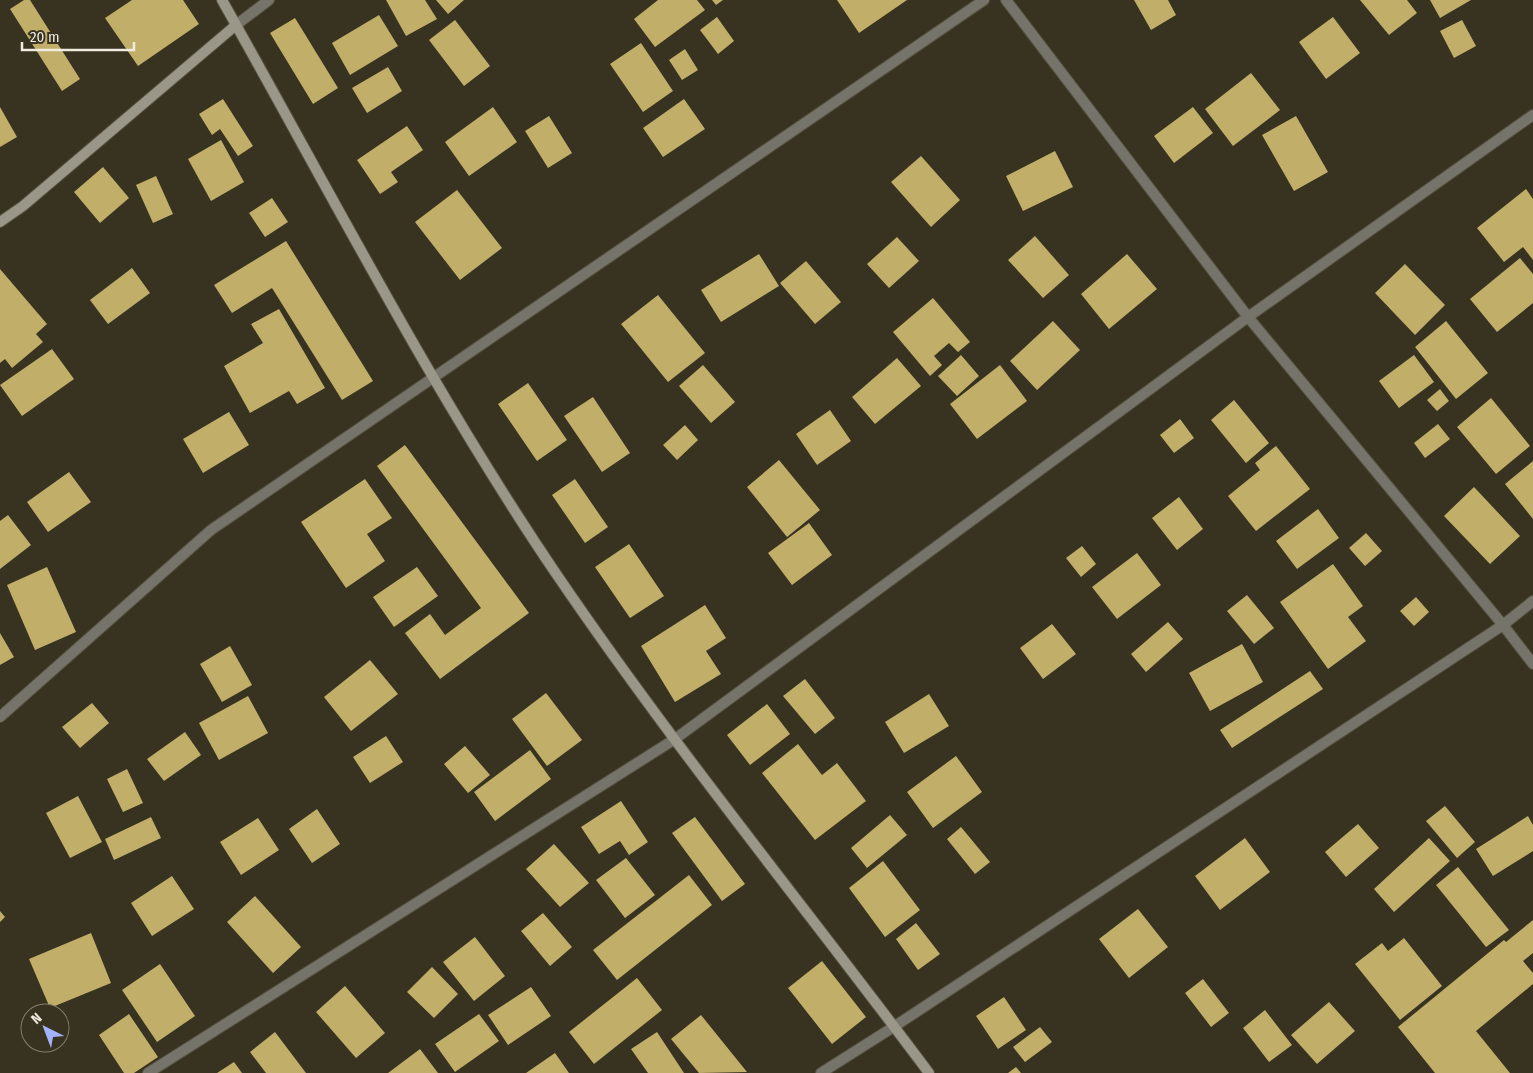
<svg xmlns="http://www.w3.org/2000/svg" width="1533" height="1073" font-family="'Fira Sans Condensed',sans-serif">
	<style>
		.building { fill: #c1ae69 }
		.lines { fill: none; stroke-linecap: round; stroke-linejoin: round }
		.street-casing { stroke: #55503f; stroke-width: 12 }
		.secondary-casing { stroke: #55503f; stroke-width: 12 }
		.street { stroke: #76736a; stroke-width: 10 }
		.secondary { stroke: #9b9788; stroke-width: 10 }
	</style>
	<rect width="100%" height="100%" fill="#383320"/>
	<path class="building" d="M 24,0 L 30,0 L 80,79 L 62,91 L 10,9 Z
		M 132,0 L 183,0 L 199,24 L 138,66 L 105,18 Z
		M 386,0 L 425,0 L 437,19 L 406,36 Z
		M 436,0 L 464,0 L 448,14 Z
		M 658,0 L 697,0 L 705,10 L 655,47 L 634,19 Z
		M 712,0 L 723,0 L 716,5 Z
		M 837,0 L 907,0 L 859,33 Z
		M 1134,0 L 1168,0 L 1176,15 L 1151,30 Z
		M 1360,0 L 1407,0 L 1417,13 L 1389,35 Z
		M 1430,0 L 1471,0 L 1440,18 Z
		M 379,15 L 398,46 L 350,75 L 332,43 Z
		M 717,17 L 734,41 L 718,54 L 700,30 Z
		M 1333,17 L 1360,53 L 1326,79 L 1299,42 Z
		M 295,18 L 338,88 L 313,104 L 270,33 Z
		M 455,20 L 490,66 L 464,86 L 429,40 Z
		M 1462,20 L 1476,46 L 1454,58 L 1440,31 Z
		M 641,43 L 673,91 L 643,112 L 610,64 Z
		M 685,49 L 698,70 L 682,80 L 669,60 Z
		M 388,67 L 402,91 L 367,113 L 352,88 Z
		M 1251,73 L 1280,110 L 1233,146 L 1205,109 Z
		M 223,99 L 253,146 L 238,156 L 220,129 L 212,135 L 199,114 Z
		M 684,99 L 705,129 L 663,157 L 643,128 Z
		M 0,107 L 17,137 L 0,147 Z
		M 493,107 L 517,142 L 469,176 L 445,142 Z
		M 1193,107 L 1213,133 L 1174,163 L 1154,136 Z
		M 549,116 L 572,153 L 548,168 L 525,131 Z
		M 1296,116 L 1328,172 L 1294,191 L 1262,135 Z
		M 407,126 L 423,150 L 391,172 L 398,182 L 380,194 L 357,160 Z
		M 221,140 L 244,182 L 211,201 L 188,159 Z
		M 1055,151 L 1073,187 L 1023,211 L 1006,176 Z
		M 921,156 L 960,200 L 931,227 L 891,182 Z
		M 103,167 L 129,198 L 100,223 L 74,192 Z
		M 156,176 L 173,214 L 153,223 L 136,185 Z
		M 1526,189 L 1533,199 L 1533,260 L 1523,247 L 1504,262 L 1477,228 Z
		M 457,190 L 502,248 L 460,280 L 415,222 Z
		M 272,198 L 288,222 L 265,237 L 249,213 Z
		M 1035,236 L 1069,275 L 1043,298 L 1008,260 Z
		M 897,237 L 919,261 L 889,288 L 867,264 Z
		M 286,241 L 373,381 L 342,400 L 272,288 L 232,313 L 214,285 Z
		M 759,254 L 779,286 L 721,322 L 701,290 Z
		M 1127,254 L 1157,289 L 1109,329 L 1081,294 Z
		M 1520,258 L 1533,274 L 1533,303 L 1497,332 L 1470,299 Z
		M 806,261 L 841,302 L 815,324 L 780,283 Z
		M 1405,264 L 1445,305 L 1415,335 L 1375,293 Z
		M 132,268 L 150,293 L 108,324 L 90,300 Z
		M 0,269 L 47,324 L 36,334 L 43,342 L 12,368 L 5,359 L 0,363 Z
		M 658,295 L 705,353 L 668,382 L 621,324 Z
		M 933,298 L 970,342 L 958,352 L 949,343 L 934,356 L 942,365 L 930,376 L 893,332 Z
		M 279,309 L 325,388 L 297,404 L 289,391 L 250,413 L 224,366 L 263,343 L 251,324 Z
		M 1053,321 L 1080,350 L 1037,390 L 1010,361 Z
		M 1446,321 L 1488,373 L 1456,399 L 1415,347 Z
		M 52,349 L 74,379 L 22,416 L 0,385 Z
		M 961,355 L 979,376 L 957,396 L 938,376 Z
		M 1414,355 L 1434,382 L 1399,408 L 1379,381 Z
		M 897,358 L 921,386 L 875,424 L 852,397 Z
		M 703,365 L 735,402 L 711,423 L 679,386 Z
		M 1000,365 L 1027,401 L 977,439 L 950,404 Z
		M 528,383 L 567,440 L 537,461 L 498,404 Z
		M 1440,389 L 1449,401 L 1437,411 L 1427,400 Z
		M 593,397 L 630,453 L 602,472 L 564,416 Z
		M 1491,398 L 1530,446 L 1496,474 L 1457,427 Z
		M 1234,400 L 1269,443 L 1246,463 L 1211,420 Z
		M 830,410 L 851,441 L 817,465 L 796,434 Z
		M 229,412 L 249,445 L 203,473 L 183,439 Z
		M 1180,419 L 1194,438 L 1174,453 L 1160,435 Z
		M 1438,424 L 1450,439 L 1425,458 L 1414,443 Z
		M 685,425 L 698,440 L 677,460 L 663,445 Z
		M 405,445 L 529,613 L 440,679 L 405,633 L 430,614 L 445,635 L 481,608 L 377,466 Z
		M 1276,446 L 1310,489 L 1256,531 L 1228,496 L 1260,470 L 1255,463 Z
		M 779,460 L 820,510 L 787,537 L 747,487 Z
		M 1533,461 L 1533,519 L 1505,484 Z
		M 69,472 L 91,502 L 48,532 L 27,502 Z
		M 365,479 L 392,518 L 367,534 L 385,561 L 346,588 L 301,522 Z
		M 575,479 L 608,527 L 585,543 L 552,495 Z
		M 1474,487 L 1520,536 L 1490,564 L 1444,516 Z
		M 1179,497 L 1203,529 L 1177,550 L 1152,518 Z
		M 1318,509 L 1339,538 L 1297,569 L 1276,541 Z
		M 8,515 L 31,545 L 0,569 L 0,521 Z
		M 809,523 L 832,555 L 792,585 L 768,553 Z
		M 1366,533 L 1382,551 L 1365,566 L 1349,548 Z
		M 629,544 L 664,596 L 630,618 L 595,567 Z
		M 1082,546 L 1096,564 L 1081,577 L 1066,558 Z
		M 1137,553 L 1161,585 L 1117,619 L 1092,587 Z
		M 1333,564 L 1363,606 L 1348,617 L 1366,641 L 1328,669 L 1280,602 Z
		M 47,567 L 76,632 L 35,650 L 7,585 Z
		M 417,567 L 438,596 L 394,627 L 373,597 Z
		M 1247,595 L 1274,628 L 1254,644 L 1227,611 Z
		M 1416,597 L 1429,612 L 1414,626 L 1400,611 Z
		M 705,605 L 726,638 L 706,651 L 721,674 L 675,702 L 641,646 Z
		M 1168,622 L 1183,639 L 1146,672 L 1131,654 Z
		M 1052,624 L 1076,654 L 1043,679 L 1020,648 Z
		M 0,633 L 14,657 L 0,665 Z
		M 1242,644 L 1263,682 L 1210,711 L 1189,673 Z
		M 230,646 L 252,685 L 222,702 L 200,664 Z
		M 370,660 L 398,694 L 351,731 L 324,697 Z
		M 1310,671 L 1323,689 L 1232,748 L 1220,730 Z
		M 805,679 L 835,718 L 815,734 L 783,696 Z
		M 546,693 L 582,740 L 547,766 L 512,719 Z
		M 929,694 L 949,726 L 904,753 L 885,722 Z
		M 248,696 L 268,733 L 219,760 L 199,723 Z
		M 92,703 L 109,723 L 80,748 L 62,727 Z
		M 767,704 L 790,734 L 750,765 L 727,735 Z
		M 185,732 L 201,755 L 164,781 L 147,759 Z
		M 386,736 L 403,762 L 370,783 L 353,757 Z
		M 798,744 L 822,775 L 837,763 L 866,801 L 815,840 L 762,773 Z
		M 465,746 L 490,775 L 468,793 L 444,764 Z
		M 530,750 L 551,779 L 495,821 L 474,792 Z
		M 956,756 L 982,792 L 933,828 L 907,792 Z
		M 127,769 L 143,803 L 123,812 L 107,779 Z
		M 78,796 L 102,842 L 70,858 L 46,813 Z
		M 621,801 L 648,842 L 629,855 L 620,841 L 599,854 L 581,827 Z
		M 1445,806 L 1475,842 L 1457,858 L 1426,821 Z
		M 317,809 L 340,844 L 312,863 L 289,829 Z
		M 890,815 L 907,835 L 867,868 L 851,848 Z
		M 1528,816 L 1533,825 L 1533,851 L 1493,876 L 1476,849 Z
		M 151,817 L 161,838 L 114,860 L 105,839 Z
		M 695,817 L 745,884 L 722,901 L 672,833 Z
		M 258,818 L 279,850 L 241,875 L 220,842 Z
		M 1358,824 L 1379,848 L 1346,877 L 1325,852 Z
		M 961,827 L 990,862 L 975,874 L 947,839 Z
		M 1245,838 L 1270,872 L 1220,910 L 1195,876 Z
		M 1429,838 L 1450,861 L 1394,912 L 1374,889 Z
		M 554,844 L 589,883 L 560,907 L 526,869 Z
		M 626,858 L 655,895 L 625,918 L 596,880 Z
		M 883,861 L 920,910 L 885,937 L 849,888 Z
		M 1458,867 L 1509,930 L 1486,947 L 1436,885 Z
		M 689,875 L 712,905 L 617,980 L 593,950 Z
		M 172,876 L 194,909 L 152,936 L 131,903 Z
		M 255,896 L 301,947 L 273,973 L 227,922 Z
		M 1138,909 L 1168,947 L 1129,978 L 1099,939 Z
		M 0,911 L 5,917 L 0,922 Z
		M 543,913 L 572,947 L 550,966 L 521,931 Z
		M 1533,920 L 1533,953 L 1523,961 L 1533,973 L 1533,984 L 1476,1031 L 1510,1073 L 1435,1073 L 1398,1027 L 1504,940 L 1506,942 Z
		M 916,923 L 940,954 L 918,970 L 896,939 Z
		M 91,933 L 111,983 L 50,1008 L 29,959 Z
		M 475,937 L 505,976 L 474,1001 L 443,962 Z
		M 1404,938 L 1442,986 L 1400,1020 L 1355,964 L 1382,943 L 1388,951 Z
		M 822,961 L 866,1017 L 832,1044 L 788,988 Z
		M 160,964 L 195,1016 L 157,1042 L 122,990 Z
		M 432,967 L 458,994 L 434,1018 L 407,992 Z
		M 637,978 L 662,1010 L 594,1064 L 569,1032 Z
		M 1203,979 L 1229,1013 L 1211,1027 L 1185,993 Z
		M 345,986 L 385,1033 L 356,1058 L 316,1012 Z
		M 531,987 L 551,1016 L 508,1045 L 488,1015 Z
		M 1004,997 L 1026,1030 L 998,1049 L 976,1016 Z
		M 1329,1002 L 1355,1031 L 1317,1064 L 1291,1035 Z
		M 1265,1010 L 1292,1045 L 1269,1062 L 1243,1028 Z
		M 129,1014 L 158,1057 L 134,1073 L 124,1073 L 99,1035 Z
		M 479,1014 L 499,1041 L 455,1072 L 435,1044 Z
		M 701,1015 L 747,1072 L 699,1073 L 671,1039 Z
		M 1040,1027 L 1052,1042 L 1025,1062 L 1013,1047 Z
		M 275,1032 L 306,1073 L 266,1073 L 250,1052 Z
		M 657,1032 L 684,1073 L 648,1073 L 631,1049 Z
		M 420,1049 L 438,1073 L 388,1073 Z
		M 555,1053 L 569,1073 L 526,1073 Z
		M 234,1062 L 242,1073 L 217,1073 Z
		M 1016,1067 L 1021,1073 L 1008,1073 Z"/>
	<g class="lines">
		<defs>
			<path id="street" d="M 1006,0 L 1248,317 L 1503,625 L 1533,664
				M 236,25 L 269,0
				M 0,717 L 211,530 L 984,0
				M 148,1073 L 675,739 L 1248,317 L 1533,115
				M 821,1073 L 895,1026 L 1503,625 L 1533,601"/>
			<path id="secondary" d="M 222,0 C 331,193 432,391 557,575 C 674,747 805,907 929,1073
				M 0,222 L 23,206 L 236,25"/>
		</defs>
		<use href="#street" class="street-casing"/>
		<use href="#secondary" class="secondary-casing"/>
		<use href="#street" class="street"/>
		<use href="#secondary" class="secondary"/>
	</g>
	<g transform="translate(45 1028) rotate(318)"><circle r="24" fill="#383320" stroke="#817d6c"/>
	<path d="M0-4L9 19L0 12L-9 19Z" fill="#a2b2fd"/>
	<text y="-8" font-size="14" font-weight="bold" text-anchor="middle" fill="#efebdf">N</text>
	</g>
	<path d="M22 42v8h112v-8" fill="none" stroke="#efebdf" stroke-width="2.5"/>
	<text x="30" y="42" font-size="15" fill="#efebdf" stroke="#383320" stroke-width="4" paint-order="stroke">20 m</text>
</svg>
